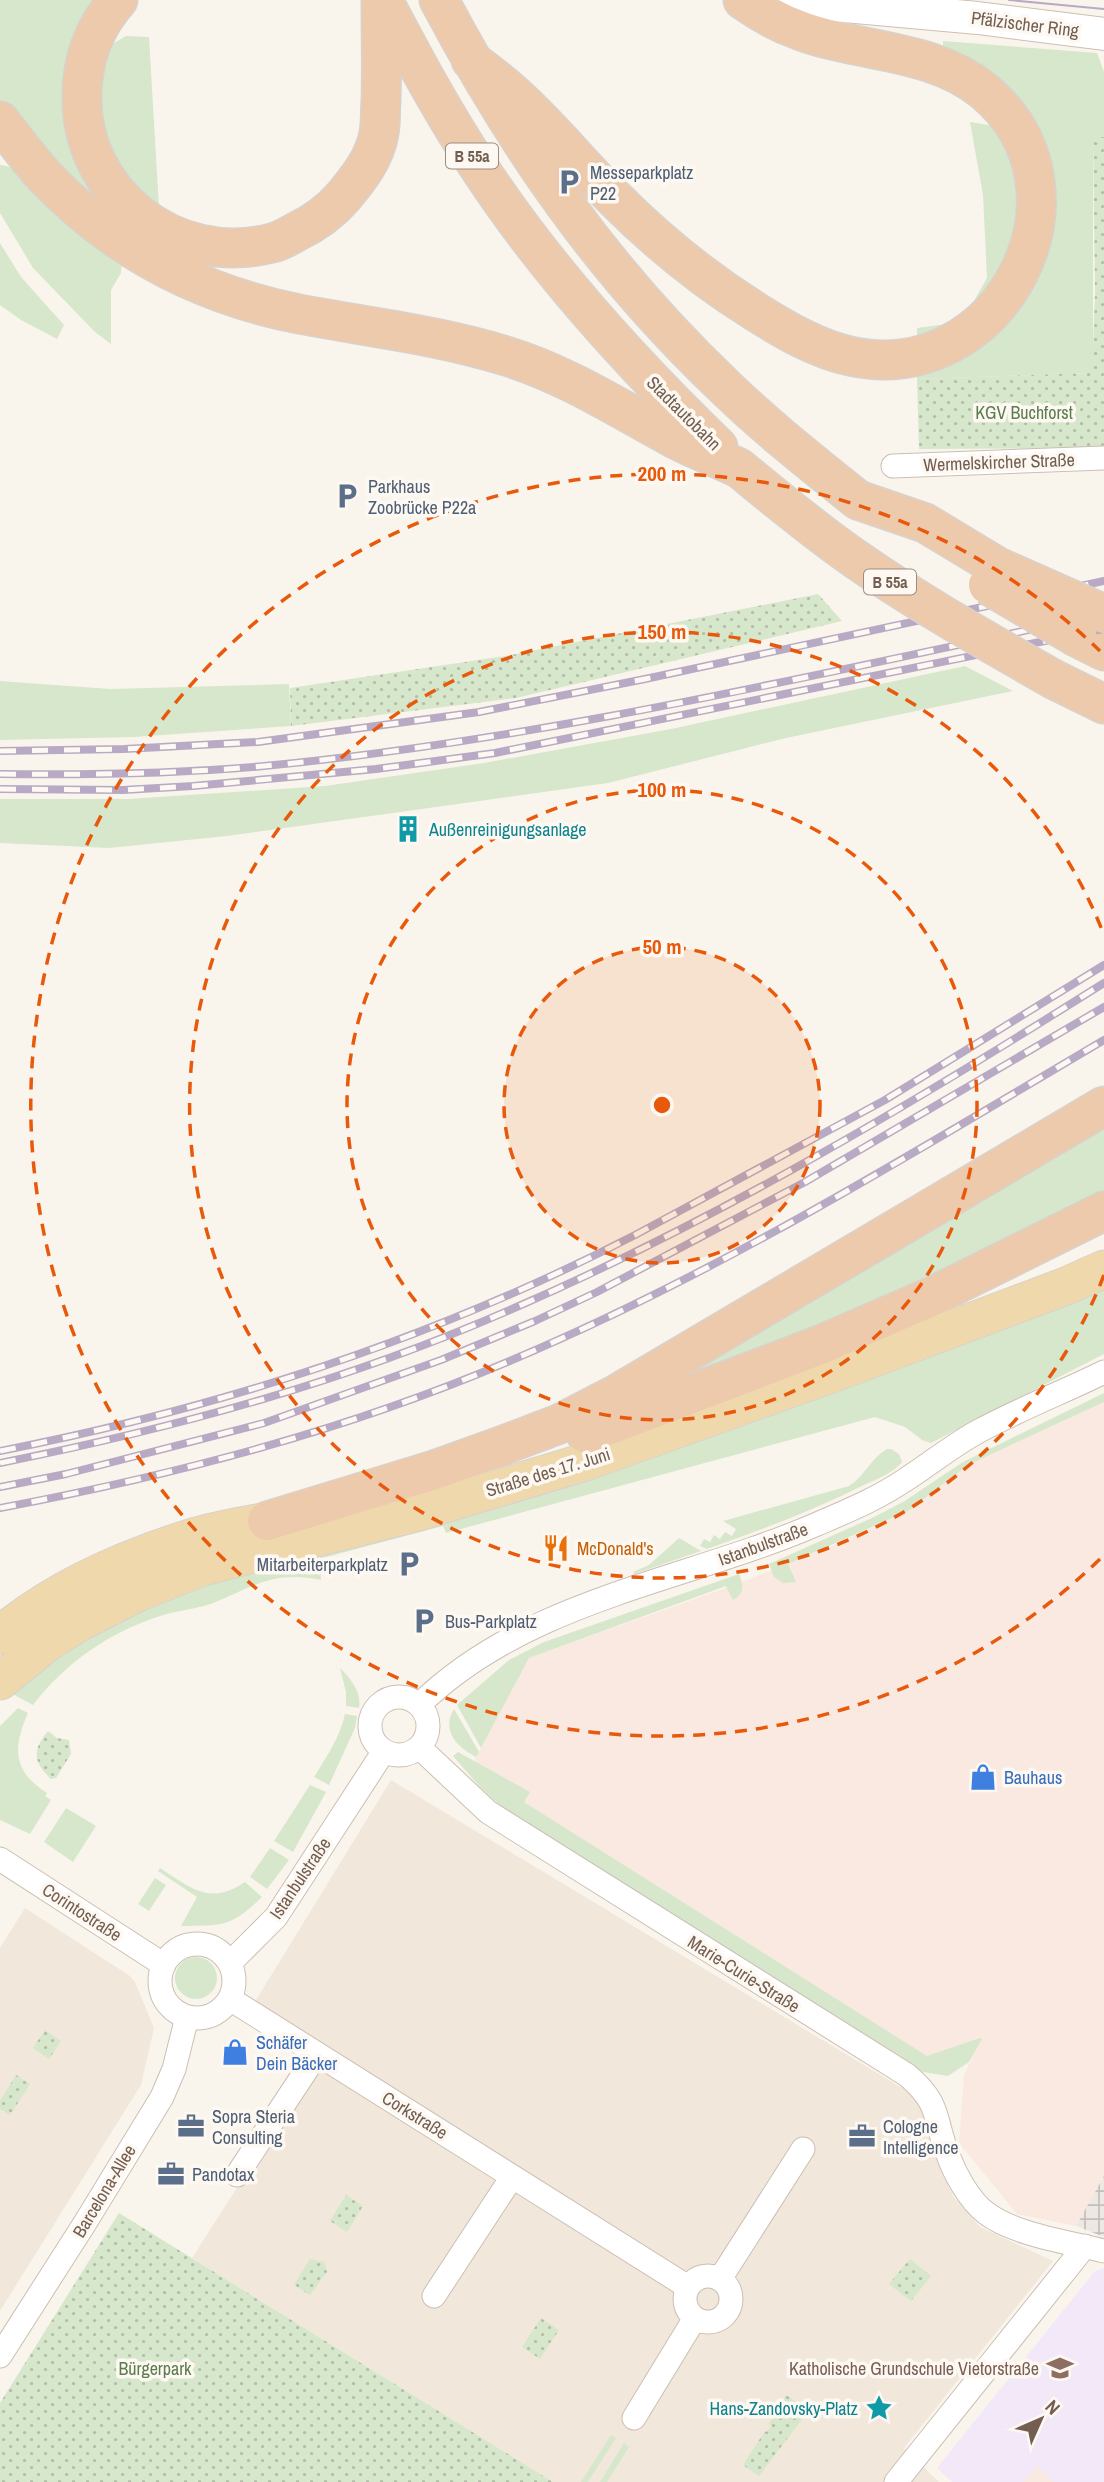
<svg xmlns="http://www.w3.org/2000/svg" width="1104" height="2482" font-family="'Archivo Narrow',sans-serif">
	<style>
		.residential { fill: #f1e7db }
		.commercial { fill: #f9e9e1 }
		.industrial { fill: url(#industrial-grid) }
		.education { fill: #f2e8f7 }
		.grass { fill: #d6e7cb }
		.park { fill: url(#park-dots) }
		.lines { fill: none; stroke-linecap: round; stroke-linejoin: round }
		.minor-casing { stroke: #ccbeb3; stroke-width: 25 }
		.secondary-casing { stroke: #cebeb0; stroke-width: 34 }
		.primary-casing { stroke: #d8d2ce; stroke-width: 39 }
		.trunk-casing { stroke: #d8d2ce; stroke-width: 41 }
		.minor { stroke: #fff; stroke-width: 23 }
		.secondary { stroke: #fff; stroke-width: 32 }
		.primary { stroke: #f0d8ad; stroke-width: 37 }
		.trunk { stroke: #eecaac; stroke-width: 38 }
		.tram { stroke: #b8aac4; stroke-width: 2 }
		.rail-casing { stroke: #b8aac4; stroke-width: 8 }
		.rail { stroke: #fdf9f2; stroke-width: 5; stroke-dasharray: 16; stroke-linecap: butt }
		.trunk-bridge-casing { stroke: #d8d2ce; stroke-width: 41; stroke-linecap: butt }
		.trunk-bridge { stroke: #eecaac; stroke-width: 38 }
		.ring { fill: none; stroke: #e8590c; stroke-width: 3.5; stroke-dasharray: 12 9 }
		.labels { text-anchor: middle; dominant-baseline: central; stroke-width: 7; stroke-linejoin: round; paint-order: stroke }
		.shield { fill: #fdf9f2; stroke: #9c8c81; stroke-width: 2 }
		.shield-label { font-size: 16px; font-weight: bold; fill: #735e51 }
		.street-label { font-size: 18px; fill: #735e51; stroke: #fdf9f2 }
		.service-label { font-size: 18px; fill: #4e5e75; stroke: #fdf9f2; text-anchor: start }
		.park-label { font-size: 18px; fill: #5b7c4e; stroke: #fdf9f2 }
		.culture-label { font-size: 18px; fill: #0d838f; stroke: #fdf9f2; text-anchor: start }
		.food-label { font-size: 18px; fill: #c56008; stroke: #fdf9f2; text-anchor: start }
		.shop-label { font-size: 18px; fill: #366cbe; stroke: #fdf9f2; text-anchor: start }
		.education-label { font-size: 18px; fill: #785e54; stroke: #fdf9f2; text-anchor: end }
		.centre { fill: #e8590c; stroke: #fdf9f2; stroke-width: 3.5 }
		.ring-label { font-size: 21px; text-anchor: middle; font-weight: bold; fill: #e8590c; stroke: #fdf9f2; stroke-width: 7; stroke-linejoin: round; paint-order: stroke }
	</style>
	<defs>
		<pattern id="industrial-grid" width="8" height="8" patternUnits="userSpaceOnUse" patternTransform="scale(1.75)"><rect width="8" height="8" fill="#ede8e4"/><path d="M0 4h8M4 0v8" fill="none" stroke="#c4bfbb"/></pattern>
		<pattern id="park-dots" width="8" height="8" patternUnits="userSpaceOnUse" patternTransform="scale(1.75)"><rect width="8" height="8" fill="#d6e7cb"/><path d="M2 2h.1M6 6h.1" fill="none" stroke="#b2bea7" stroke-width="1.8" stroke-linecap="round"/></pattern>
	</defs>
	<rect width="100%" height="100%" fill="#faf5ec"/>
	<path class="residential" d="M 391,1780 L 902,2088 L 914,2097 L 925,2116 L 936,2159 L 953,2196 L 980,2227 L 1053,2261 L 904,2448 L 939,2482 L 553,2482 L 192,2258 L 320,2058 L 248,2013 Z
		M 25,1908 L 130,1976 L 135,1982 L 154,2028 L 141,2085 L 0,2311 L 0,1948 Z"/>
	<path class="commercial" d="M 1104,1402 L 1104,2176 L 1076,2226 L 1017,2214 L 959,2143 L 964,2075 L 981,2039 L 928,2057 L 524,1802 L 529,1792 L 474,1761 L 529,1658 L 742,1582 L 828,1548 L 908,1511 L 968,1465 Z
		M 1037,2466 L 1054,2482 L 1023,2482 Z"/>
	<path class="industrial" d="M 1104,2176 L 1104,2237 L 1076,2226 Z"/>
	<path class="education" d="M 1104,2268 L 1104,2482 L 1054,2482 L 1037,2466 L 1023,2482 L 952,2482 L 937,2468 L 1095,2271 Z"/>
	<path class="grass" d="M 0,0 L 103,0 L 76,55 L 136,241 L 0,106 Z
		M 126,36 L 149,37 L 159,208 L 143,206 L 102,148 L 100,51 Z
		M 943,41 L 1097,53 L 1104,72 L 1104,137 L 1093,138 L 1093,373 L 917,379 L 917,328 L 962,322 L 987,278 L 983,195 L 970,122 L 1035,133 L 1008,89 L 991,74 L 943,49 Z
		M 0,165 L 11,167 L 122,261 L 121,273 L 111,290 L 111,344 L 95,332 L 33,268 L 0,213 Z
		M 0,243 L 21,277 L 64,325 L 57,339 L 21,320 L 0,305 Z
		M 965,666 L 1013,691 L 786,738 L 608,783 L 227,836 L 109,848 L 0,843 L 0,799 L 128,799 L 325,786 L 484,763 L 671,729 Z
		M 0,681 L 110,689 L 289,684 L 291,726 L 134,737 L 0,740 Z
		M 1104,1121 L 1104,1199 L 631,1409 Z
		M 1104,1286 L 1104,1354 L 931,1443 L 922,1440 L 905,1427 L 875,1417 L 446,1533 L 443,1526 L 319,1559 L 321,1580 C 276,1571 257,1584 218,1601 C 200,1609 178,1610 160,1616 C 110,1632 65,1663 33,1705 L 7,1691 L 25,1676 L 144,1604 Z
		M 1104,1393 L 1104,1402 L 968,1465 L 908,1511 L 788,1564 L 796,1582 L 783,1583 L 774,1577 L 769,1564 L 874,1517 L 903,1502 L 963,1462 Z
		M 887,1449 L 891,1449 L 899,1454 L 902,1462 C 893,1473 877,1479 864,1485 C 813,1511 760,1530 707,1549 L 700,1546 L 704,1539 L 710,1542 L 714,1535 L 720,1539 L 725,1532 L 732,1536 L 736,1529 L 723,1521 L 849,1486 C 864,1477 871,1458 887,1449 Z
		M 679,1538 L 701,1551 L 634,1574 L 633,1572 L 649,1565 Z
		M 739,1574 C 744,1586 744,1594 733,1600 L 726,1586 L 529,1658 L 481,1748 L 457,1705 L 509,1660 L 544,1642 Z
		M 340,1668 C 351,1679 362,1692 359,1708 L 346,1706 L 346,1692 Z
		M 18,1708 L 28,1713 C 13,1747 12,1771 47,1793 L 45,1796 L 51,1800 L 30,1834 L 0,1820 L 0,1726 Z
		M 454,1709 L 479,1752 L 476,1757 C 457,1747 441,1731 454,1709 Z
		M 345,1714 L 357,1716 L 355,1728 L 329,1785 L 314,1777 C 327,1756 340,1737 345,1714 Z
		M 458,1752 L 530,1792 L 524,1802 L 927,2056 L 980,2038 L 982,2039 L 969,2062 L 948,2076 L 923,2072 L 904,2060 L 507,1812 L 480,1787 L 453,1756 Z
		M 310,1785 L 326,1792 L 293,1852 L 274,1841 Z
		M 66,1808 L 96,1826 L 73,1862 L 44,1842 Z
		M 270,1848 L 289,1860 L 267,1889 L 250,1877 Z
		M 160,1868 C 191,1888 210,1906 245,1882 L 262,1897 C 230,1928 223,1925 181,1926 L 197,1897 L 158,1871 Z
		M 155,1878 L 166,1885 L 149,1911 L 138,1904 Z
		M175 1978a21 21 0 1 1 42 0a21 21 0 1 1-42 0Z
		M 611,2435 L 616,2438 L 588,2482 L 581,2482 Z
		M 624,2443 L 629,2447 L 607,2482 L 600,2482 Z"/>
	<path class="park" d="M 1093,137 L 1104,137 L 1104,448 L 919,449 L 917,379 L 1092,373 L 1095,293 Z
		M 818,594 L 842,621 L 516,698 L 291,726 L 290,688 L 511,655 Z
		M 48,1731 L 57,1738 L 69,1740 L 71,1754 L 56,1778 L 51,1779 C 33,1762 32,1750 48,1731 Z
		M 45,2030 L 61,2041 L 49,2059 L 33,2048 Z
		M 16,2075 L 30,2084 L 10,2115 L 0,2109 L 0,2101 Z
		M 346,2195 L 363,2206 L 347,2232 L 330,2221 Z
		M 119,2213 L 553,2482 L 0,2482 L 0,2403 Z
		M 310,2259 L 324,2262 L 327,2272 L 310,2295 L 294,2285 Z
		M 910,2259 L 931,2276 L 911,2301 L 889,2284 Z
		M 541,2318 L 559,2330 L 540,2359 L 522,2347 Z
		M 786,2395 L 809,2410 L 759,2476 L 743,2465 L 765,2431 L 767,2432 L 771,2426 L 769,2424 Z"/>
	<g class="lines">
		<defs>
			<path id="minor" d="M 893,466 L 1104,458
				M370 1726a29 29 0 1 1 58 0a29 29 0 1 1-58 0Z
				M 419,1705 C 526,1600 682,1582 815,1525 C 845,1512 877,1499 905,1480 C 930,1464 953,1445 979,1431 C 1020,1409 1063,1392 1104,1372
				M 419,1747 L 488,1812 L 907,2075 C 942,2105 933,2117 948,2155 C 955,2174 969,2200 986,2213 C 1015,2235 1069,2242 1104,2251
				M 0,1859 L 164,1965
				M160 1981a37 37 0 1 1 74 0a37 37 0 1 1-74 0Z
				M 230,1963 L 276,1917 L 384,1751
				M 230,1999 L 688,2287
				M 237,2175 L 317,2054
				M685 2299a23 23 0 1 1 46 0a23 23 0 1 1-46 0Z
				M 720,2279 L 803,2149
				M 434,2296 L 512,2177
				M 0,2356 L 85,2223 L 162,2097 L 174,2069 L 187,2017
				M 634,2418 L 695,2318
				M 896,2482 L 1085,2246"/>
			<path id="secondary" d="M 778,0 L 978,18 L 1104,34"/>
			<path id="primary" d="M 0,1635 C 54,1589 126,1558 193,1537 C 217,1530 242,1526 267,1521
				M 0,1681 L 48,1642 L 82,1621 L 137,1593 L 202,1567 L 418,1512 L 585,1462 L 834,1373 L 1066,1286 L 1104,1269"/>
			<path id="trunk" d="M 118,0 C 95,26 83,57 82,92 C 78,193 175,268 272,243 C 281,241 289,236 296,232 C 315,223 329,213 343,197 C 358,179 375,158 379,133 C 381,123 380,112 381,101 C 382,68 381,34 381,0
				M 439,0 C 517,147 603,271 724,386 C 766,427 812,463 858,500
				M 384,2 C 414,59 444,115 480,169 C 547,271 630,362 718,447
				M 471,60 C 484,70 499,81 511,92 C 549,125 580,165 616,200 C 659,243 705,280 756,312 C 785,330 817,349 850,356 C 1000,390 1104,191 984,91 C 931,48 859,53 799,30 C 779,23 760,12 743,0
				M 0,121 C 15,140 30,161 47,179 C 116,250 202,295 299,314 C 368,327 439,335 506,356 C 568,375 621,410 677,440 C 697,450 719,459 739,468
				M 1078,638 L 1104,651
				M 1053,679 L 1104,704
				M 586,1434 L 820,1345 L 933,1296 L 1104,1211
				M 267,1521 L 434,1470 L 501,1446 L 559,1424 L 617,1394 L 1104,1106"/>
		</defs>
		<use href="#minor" class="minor-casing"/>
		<use href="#secondary" class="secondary-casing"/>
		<use href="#primary" class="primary-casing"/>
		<use href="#trunk" class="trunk-casing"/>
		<use href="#minor" class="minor"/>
		<use href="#secondary" class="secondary"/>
		<use href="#primary" class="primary"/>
		<use href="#trunk" class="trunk"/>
		<path class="tram" d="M 1009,0 L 1104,9"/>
		<defs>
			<path id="rail" d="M 0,751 L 124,749 L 258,742 L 479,712 L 645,679 L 1104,581
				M 0,774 C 88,775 176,774 264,766 C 547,739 826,672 1104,614
				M 0,789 L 123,790 L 193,786 L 376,769 L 495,753 L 1104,629
				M 0,1451 C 221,1408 436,1338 637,1234 L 885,1100 L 1104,965
				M 0,1463 C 176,1428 348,1381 512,1309 C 718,1220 915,1102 1104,983
				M 0,1487 L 66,1474 L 264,1423 L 441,1360 L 535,1321 L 597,1292 L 805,1182 L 1104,1007
				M 0,1508 C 175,1475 348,1430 512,1360 C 719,1273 911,1154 1104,1040"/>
		</defs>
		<use href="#rail" class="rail-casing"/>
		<use href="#rail" class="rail"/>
		<defs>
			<path id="trunk-bridge" d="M 739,468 C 778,500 816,532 857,560 C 920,604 987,641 1053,679
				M 858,500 L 925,523 L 998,567 L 1104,614
				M 988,585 L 1078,638"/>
		</defs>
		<use href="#trunk-bridge" class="trunk-bridge-casing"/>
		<use href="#trunk-bridge" class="trunk-bridge"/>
	</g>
	<circle cx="662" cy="1105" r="158" fill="#e8590c" fill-opacity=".12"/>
	<g class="ring">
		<circle cx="662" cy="1105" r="158"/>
		<circle cx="662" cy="1105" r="315"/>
		<path d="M1104 1275A473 473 0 1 1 1104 935"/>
		<path d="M1100 1559A631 631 0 1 1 1100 651"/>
	</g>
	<defs>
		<symbol id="parking-bare" viewBox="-9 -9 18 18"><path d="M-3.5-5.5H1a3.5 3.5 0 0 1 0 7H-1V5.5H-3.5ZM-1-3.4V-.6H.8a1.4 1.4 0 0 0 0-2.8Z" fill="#5c6f8a" stroke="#fdf9f2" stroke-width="2.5" paint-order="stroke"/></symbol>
		<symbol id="building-bare" viewBox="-9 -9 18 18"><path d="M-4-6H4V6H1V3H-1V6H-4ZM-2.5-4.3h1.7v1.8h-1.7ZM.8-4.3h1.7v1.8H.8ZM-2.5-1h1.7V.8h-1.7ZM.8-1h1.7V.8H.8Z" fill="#0f9aa8" stroke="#fdf9f2" stroke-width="2.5" paint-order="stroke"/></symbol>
		<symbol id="restaurant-bare" viewBox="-9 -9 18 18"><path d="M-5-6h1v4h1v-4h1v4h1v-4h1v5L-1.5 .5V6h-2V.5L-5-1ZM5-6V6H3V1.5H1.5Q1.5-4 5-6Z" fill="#e8710a" stroke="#fdf9f2" stroke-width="2.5" paint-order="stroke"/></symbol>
		<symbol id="shop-bare" viewBox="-9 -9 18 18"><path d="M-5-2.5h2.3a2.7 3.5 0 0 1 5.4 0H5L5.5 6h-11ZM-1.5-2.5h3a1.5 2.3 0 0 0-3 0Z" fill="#3f7fe0" stroke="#fdf9f2" stroke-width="2.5" paint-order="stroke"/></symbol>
		<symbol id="office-bare" viewBox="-9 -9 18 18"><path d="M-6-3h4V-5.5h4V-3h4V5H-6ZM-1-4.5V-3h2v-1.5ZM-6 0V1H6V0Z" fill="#5c6f8a" stroke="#fdf9f2" stroke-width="2.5" paint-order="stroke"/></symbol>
		<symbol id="school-bare" viewBox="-9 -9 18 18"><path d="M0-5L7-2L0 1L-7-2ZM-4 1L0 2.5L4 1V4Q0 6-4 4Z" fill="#8d6e63" stroke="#fdf9f2" stroke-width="2.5" paint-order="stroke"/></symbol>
		<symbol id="sight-bare" viewBox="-9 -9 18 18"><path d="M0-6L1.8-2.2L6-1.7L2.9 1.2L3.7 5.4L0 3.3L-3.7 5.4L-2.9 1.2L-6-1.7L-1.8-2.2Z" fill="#0f9aa8" stroke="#fdf9f2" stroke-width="2.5" paint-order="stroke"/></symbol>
	</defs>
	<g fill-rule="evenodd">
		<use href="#parking-bare" x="550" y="163" width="38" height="38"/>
		<use href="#parking-bare" x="328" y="477" width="38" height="38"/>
		<use href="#building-bare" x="389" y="810" width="38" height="38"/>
		<use href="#restaurant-bare" x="537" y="1529" width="38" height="38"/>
		<use href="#parking-bare" x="390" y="1545" width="38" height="38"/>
		<use href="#parking-bare" x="405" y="1602" width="38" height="38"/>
		<use href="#shop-bare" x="964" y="1758" width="38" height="38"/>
		<use href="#shop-bare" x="216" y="2033" width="38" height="38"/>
		<use href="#office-bare" x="172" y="2107" width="38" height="38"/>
		<use href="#office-bare" x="843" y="2117" width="38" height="38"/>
		<use href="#office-bare" x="152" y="2155" width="38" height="38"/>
		<use href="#school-bare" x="1041" y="2349" width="38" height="38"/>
		<use href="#sight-bare" x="860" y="2389" width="38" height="38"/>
	</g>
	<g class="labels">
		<g class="shield">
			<rect x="446" y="143.5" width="52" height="25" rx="5"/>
			<rect x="864" y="569.5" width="52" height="25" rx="5"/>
		</g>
		<g class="shield-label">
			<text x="472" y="156">B 55a</text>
			<text x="890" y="582">B 55a</text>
		</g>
		<g class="street-label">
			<text transform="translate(1025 24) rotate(7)">Pfälzischer Ring</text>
			<text transform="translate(684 413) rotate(45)">Stadtautobahn</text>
			<text transform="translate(999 462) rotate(-2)">Wermelskircher Straße</text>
			<text transform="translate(548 1472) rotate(-17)">Straße des 17. Juni</text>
			<text transform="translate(763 1544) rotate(-20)">Istanbulstraße</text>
			<text transform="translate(300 1878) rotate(-56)">Istanbulstraße</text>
			<text transform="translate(82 1912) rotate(33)">Corintostraße</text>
			<text transform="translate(744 1974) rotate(32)">Marie-Curie-Straße</text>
			<text transform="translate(415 2115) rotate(32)">Corkstraße</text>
			<text transform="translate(104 2191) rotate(-59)">Barcelona-Allee</text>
		</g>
		<g class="service-label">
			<text x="590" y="172">Messeparkplatz<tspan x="590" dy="21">P22</tspan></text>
			<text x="368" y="486">Parkhaus<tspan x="368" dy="21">Zoobrücke P22a</tspan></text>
			<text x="388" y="1564" text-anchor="end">Mitarbeiterparkplatz</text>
			<text x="445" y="1621">Bus-Parkplatz</text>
			<text x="212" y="2116">Sopra Steria<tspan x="212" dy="21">Consulting</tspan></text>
			<text x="883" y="2126">Cologne<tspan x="883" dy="21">Intelligence</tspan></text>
			<text x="192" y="2174">Pandotax</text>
		</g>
		<g class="park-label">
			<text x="1024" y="412">KGV Buchforst</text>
			<text x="155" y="2368">Bürgerpark</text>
		</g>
		<g class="culture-label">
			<text x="429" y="829">Außenreinigungsanlage</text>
			<text x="858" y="2408" text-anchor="end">Hans-Zandovsky-Platz</text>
		</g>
		<g class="food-label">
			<text x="577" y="1548">McDonald's</text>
		</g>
		<g class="shop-label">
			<text x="1004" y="1777">Bauhaus</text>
			<text x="256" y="2042">Schäfer<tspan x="256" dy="21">Dein Bäcker</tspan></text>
		</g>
		<g class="education-label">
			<text x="1039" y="2368">Katholische Grundschule Vietorstraße</text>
		</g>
	</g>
	<circle cx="662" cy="1105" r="10" class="centre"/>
	<g class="ring-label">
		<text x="662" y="481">200 m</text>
		<text x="662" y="639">150 m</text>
		<text x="662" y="797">100 m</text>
		<text x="662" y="954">50 m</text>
	</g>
	<g transform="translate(1041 2419) rotate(45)" stroke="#fdf9f2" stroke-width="5" paint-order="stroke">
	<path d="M0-5L12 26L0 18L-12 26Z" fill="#735e51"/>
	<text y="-10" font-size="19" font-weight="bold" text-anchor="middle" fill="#735e51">N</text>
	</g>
</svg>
